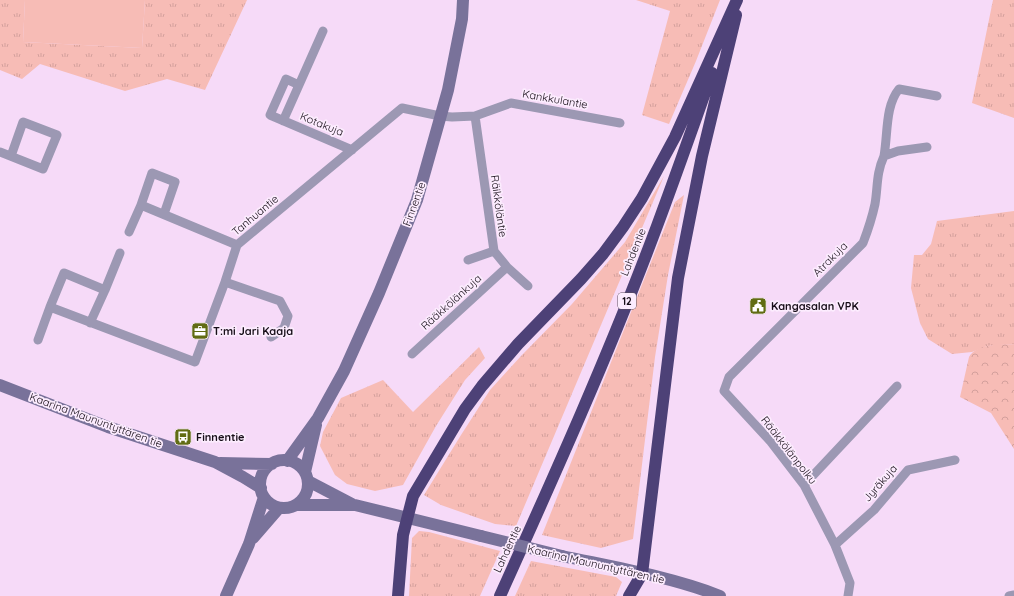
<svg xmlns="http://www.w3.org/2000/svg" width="1014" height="596" font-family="Quicksand,sans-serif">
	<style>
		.grass { fill: url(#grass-tufts) }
		.forest { fill: url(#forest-crowns) }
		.pitch { fill: #f7bcb6 }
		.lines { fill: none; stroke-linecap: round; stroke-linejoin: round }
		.street { stroke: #9c98b3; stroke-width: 9 }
		.secondary { stroke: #79729a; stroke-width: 12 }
		.highway { stroke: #4d4177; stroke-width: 12 }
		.secondary-bridge { stroke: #79729a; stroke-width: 12 }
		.labels { text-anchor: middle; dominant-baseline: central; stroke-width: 3.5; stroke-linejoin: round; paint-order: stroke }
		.shield { fill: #fcecfe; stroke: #5c515d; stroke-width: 1 }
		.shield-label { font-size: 10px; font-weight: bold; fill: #170e18 }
		.street-label { font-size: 11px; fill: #170e18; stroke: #fcecfe }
		.poi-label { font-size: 11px; font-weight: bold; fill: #170e18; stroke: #fcecfe; text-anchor: start }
	</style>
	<defs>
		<pattern id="grass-tufts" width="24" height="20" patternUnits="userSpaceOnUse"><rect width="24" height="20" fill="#f7bcb6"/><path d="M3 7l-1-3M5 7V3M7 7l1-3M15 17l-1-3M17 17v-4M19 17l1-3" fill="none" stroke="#d3a09c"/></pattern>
		<pattern id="forest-crowns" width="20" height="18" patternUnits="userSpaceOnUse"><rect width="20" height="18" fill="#f7bcb6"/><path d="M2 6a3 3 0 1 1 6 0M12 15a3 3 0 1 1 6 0" fill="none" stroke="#d3a09c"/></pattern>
	</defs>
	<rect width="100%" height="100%" fill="#f6daf8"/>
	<path class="grass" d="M 0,0 L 25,0 L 23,42 L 142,48 L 145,0 L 247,0 L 205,90 L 167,79 L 125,91 L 40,64 L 22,79 L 0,70 Z
		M 636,0 L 720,0 L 696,61 L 669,124 L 642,115 L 670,11 Z
		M 993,0 L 1014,0 L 1014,118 L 972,103 Z
		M 664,176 L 516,526 L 495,524 L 441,505 L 424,495 L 461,435 L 490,390 L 521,356 L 572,304 L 625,242 Z
		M 684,195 L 668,275 L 655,357 L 633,539 L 601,548 L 542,535 L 675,202 Z
		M 1014,211 L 1014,344 L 987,346 L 972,352 L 952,354 L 928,339 L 920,323 L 911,288 L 914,255 L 922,255 L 931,244 L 937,221 Z
		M 479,347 L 485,358 L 465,380 L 436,426 L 403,485 L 375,491 L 347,484 L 335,475 L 320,446 L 323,432 L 341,398 L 383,380 L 413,412 Z
		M 419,531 L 429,532 L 500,551 L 480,596 L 409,596 L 412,538 Z
		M 531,561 L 616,577 L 622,582 L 616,596 L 515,596 Z"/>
	<path class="forest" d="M 1014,344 L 1014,449 L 991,413 L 960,397 L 969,357 C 977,343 999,345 1014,344 Z"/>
	<path class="pitch" d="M 25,0 L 145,0 L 142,48 L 23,42 Z"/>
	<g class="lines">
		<path class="street" d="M 299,85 L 323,31
			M 475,116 L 494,251 L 507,267 L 528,286
			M 283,121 L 299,85 L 286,79 L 270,115 L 352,150
			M 0,152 L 43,169 L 57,135 L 23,122 L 11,156
			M 884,156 C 888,134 885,106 899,89 L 937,96
			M 164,214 L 175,182 L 152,173 L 141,205 L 237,245
			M 129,232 L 141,205
			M 468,260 L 494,251
			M 225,282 L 280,301 L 288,316 L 284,328 L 271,337
			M 105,290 L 120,253
			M 90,323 L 105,290 L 64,273 L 50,307 L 195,362 L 225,282 L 237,245 L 402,108 L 440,116 L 452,117 L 475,116 L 511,103 L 620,123
			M 38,340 L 50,307
			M 412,354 L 507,267
			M 804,485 L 897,386
			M 835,545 L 874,510 L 908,470 L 955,460
			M 848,596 L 850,583 L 835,545 L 804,485 L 771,442 L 724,391 L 729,377 L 863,243 C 868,230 872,218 875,204 C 878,186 876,174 884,156 L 898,151 L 927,147
			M 1009,596 L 1014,595"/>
		<path class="secondary" d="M 0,385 L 108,427 L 215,462 L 243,477 L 261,488
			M260 484a24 24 0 1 1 48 0a24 24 0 1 1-48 0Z
			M 287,461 L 318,418 L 344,371 L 379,293 L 417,200 L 448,90 L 462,19 L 463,0
			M 220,463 L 272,464
			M 305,472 L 316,425
			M 308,481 L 352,504
			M 297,505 L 355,505 L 481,536
			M 253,538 L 279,508
			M 562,556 C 613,567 672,577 720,596
			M 226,596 L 249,544 L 264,497"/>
		<path class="highway" d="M 398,596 L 403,535 L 413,496 L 465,409 L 482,386 L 518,344 L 581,279 L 603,254 L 623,227 L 642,198 L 675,137 L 737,0
			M 500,596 C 555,474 610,352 657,226 C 676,175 694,124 712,73
			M 629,596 L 642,574 L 678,278 L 702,156 L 736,15"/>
		<path class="secondary-bridge" d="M 481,536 L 562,556"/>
	</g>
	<defs>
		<symbol id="civic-square" viewBox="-11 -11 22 22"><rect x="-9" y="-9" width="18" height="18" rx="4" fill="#616c13" stroke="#fcecfe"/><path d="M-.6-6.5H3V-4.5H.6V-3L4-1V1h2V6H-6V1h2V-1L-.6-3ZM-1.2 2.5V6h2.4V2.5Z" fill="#fff"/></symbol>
		<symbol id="office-square" viewBox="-11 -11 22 22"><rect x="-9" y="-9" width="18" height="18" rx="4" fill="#616c13" stroke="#fcecfe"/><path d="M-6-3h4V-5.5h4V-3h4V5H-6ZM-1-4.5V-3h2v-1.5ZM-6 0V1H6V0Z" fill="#fff"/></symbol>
		<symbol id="bus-square" viewBox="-11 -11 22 22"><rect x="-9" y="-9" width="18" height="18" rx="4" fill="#616c13" stroke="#fcecfe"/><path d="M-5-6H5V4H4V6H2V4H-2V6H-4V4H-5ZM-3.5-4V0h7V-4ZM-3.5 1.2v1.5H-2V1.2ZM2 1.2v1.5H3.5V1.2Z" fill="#fff"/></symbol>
	</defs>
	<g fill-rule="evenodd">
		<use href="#civic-square" x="748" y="296" width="20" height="20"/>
		<use href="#office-square" x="190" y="321" width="20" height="20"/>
		<use href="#bus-square" x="173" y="427" width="20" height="20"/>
	</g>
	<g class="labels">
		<rect class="shield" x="618" y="293" width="18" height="16" rx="3"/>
		<g class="shield-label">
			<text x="627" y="301">12</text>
		</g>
		<g class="street-label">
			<text transform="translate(555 99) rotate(10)">Kankkulantie</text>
			<text transform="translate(322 124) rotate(22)">Kotakuja</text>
			<text transform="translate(414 204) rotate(-70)">Finnentie</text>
			<text transform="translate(499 206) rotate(82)">Räikköläntie</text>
			<text transform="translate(255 215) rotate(-40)">Tanhuantie</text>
			<text transform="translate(633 252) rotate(-68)">Lahdentie</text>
			<text transform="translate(830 259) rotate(-45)">Atrakuja</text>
			<text transform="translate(451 302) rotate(-42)">Rääkkölänkuja</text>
			<text transform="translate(96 420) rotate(20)">Kaarina Maununtyttären tie</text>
			<text transform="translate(789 450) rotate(52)">Rääkkölänpolku</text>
			<text transform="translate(880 483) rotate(-49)">Jyräkuja</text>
			<text transform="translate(507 549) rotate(-65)">Lahdentie</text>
			<text transform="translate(596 564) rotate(13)">Kaarina Maununtyttären tie</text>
		</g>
		<g class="poi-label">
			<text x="771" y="306">Kangasalan VPK</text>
			<text x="213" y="331">T:mi Jari Kaaja</text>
			<text x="196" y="437">Finnentie</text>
		</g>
	</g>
</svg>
